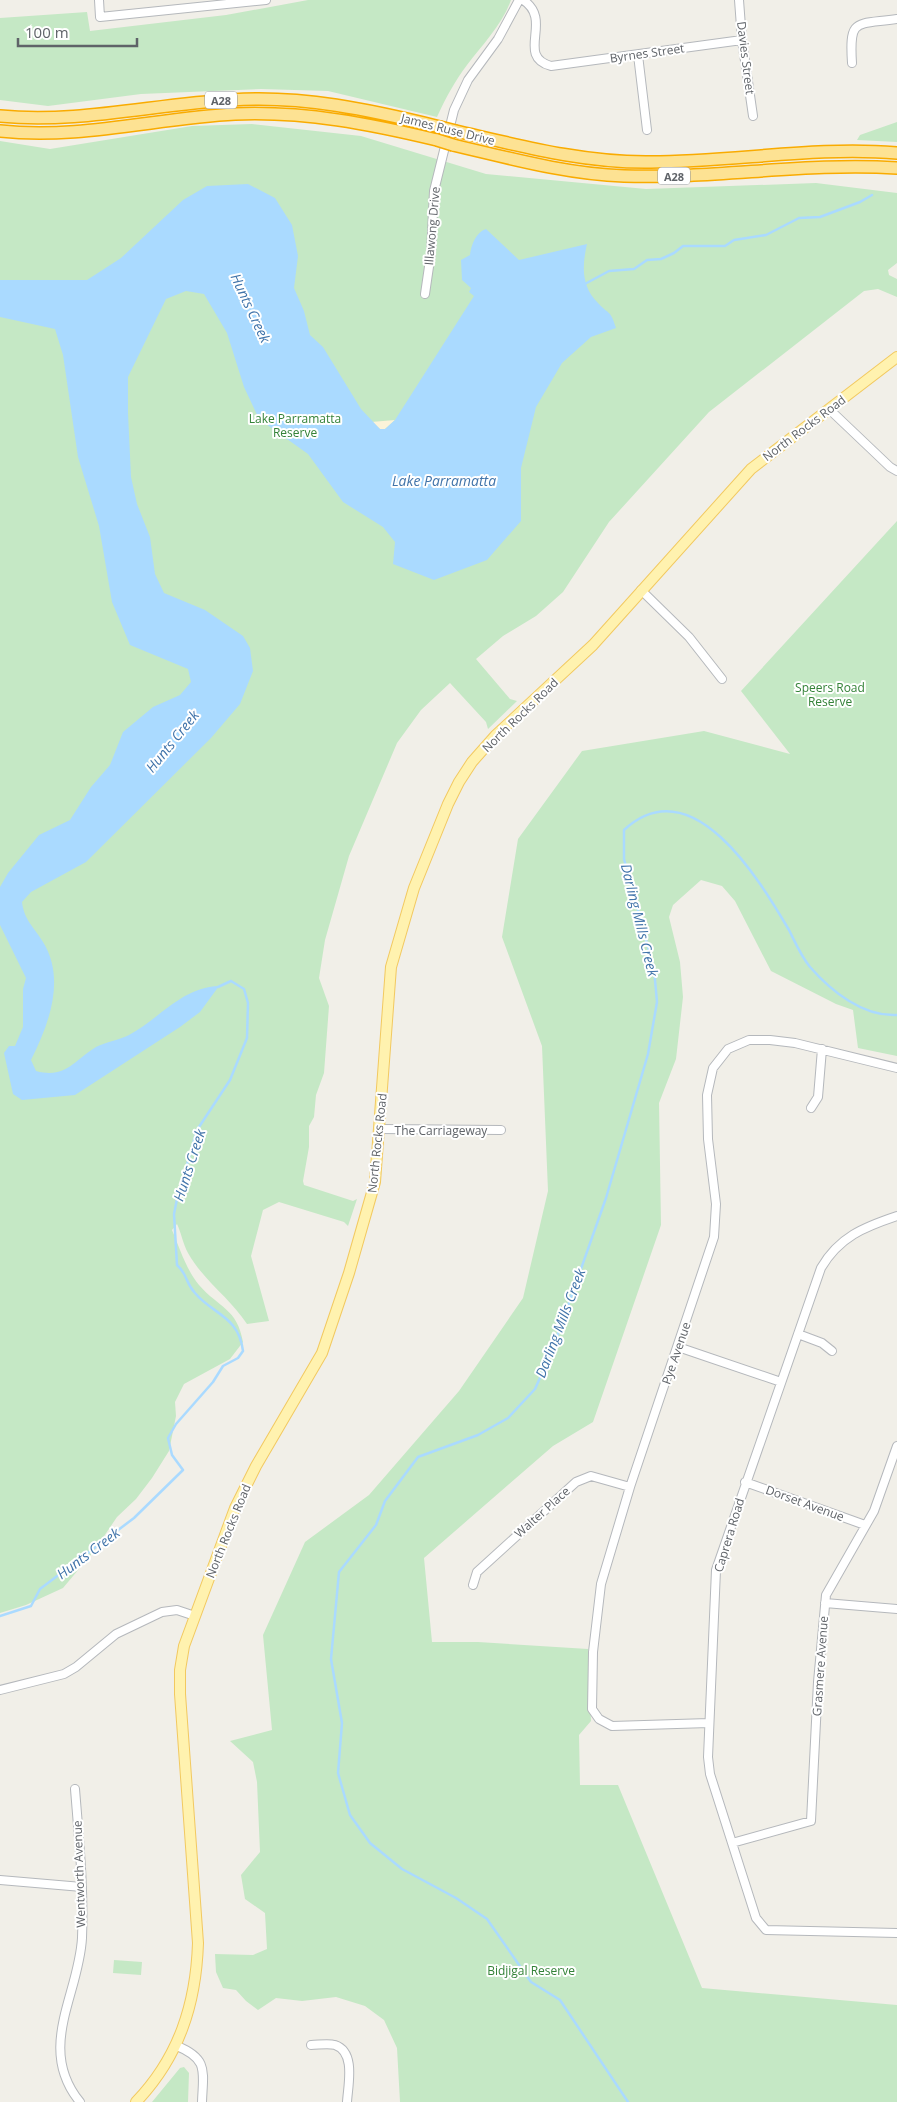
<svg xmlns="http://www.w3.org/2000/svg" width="897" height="2102" font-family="'Open Sans',sans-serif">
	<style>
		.green { fill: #c5e8c5 }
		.sand { fill: #fbf3d9 }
		.water { fill: #aadaff }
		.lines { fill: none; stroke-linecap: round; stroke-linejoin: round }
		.stream { stroke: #aadaff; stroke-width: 2.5 }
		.minor-casing { stroke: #b5b8bc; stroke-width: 10 }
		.major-casing { stroke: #f2c960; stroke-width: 12 }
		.highway-casing { stroke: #f9ab00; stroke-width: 14 }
		.minor { stroke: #fff; stroke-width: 8 }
		.major { stroke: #fff2af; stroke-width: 10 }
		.highway { stroke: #fde293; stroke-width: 11 }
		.highway-bridge-casing { stroke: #f9ab00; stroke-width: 14; stroke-linecap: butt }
		.highway-bridge { stroke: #fde293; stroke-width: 11 }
		.labels { text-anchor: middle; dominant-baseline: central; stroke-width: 4; stroke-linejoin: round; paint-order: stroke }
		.shield { fill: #fff; stroke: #8f9295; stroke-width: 1 }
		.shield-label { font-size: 11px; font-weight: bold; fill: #5f6368 }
		.street-label { font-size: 12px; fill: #5f6368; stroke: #fff }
		.park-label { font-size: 12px; fill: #348238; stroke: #fff }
		.water-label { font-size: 14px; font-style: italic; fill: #4174aa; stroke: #fff }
	</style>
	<rect width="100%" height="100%" fill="#f1efe8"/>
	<path class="green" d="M 308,0 L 511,0 C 502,25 482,45 467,65 C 455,81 445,99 437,117 L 328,91 L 261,89 L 141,94 L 48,106 L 0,100 L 0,18 L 87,12 L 90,31 L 226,15 Z
		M 897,122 L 897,142 L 857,140 L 860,135 Z
		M 252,124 L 361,136 L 486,174 L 646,189 L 816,183 L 897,193 L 897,263 L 888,270 L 889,275 L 897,279 L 897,297 L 878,289 L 864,291 L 709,412 L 609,522 L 563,592 L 536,616 L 503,636 L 476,659 L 510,699 L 517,701 L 488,729 L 486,722 L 450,683 L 421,710 L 397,743 L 349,856 L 325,940 L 319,978 L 329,1006 L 324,1073 L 316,1095 L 314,1117 L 309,1126 L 309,1147 L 303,1181 L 304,1185 L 353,1201 L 357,1199 L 348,1226 L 344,1222 L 279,1202 L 263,1210 L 251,1256 L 269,1321 L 247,1324 C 230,1298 203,1280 188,1253 C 183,1244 181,1232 177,1224 L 172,1230 C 180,1249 186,1269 199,1285 C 219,1308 237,1308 243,1342 L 230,1359 L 184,1384 L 175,1402 L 176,1416 L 169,1451 L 152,1478 L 136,1499 L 117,1517 L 94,1551 L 63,1588 L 26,1605 L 0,1613 L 0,141 L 50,149 L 192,126 Z
		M 897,521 L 897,1056 L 858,1048 L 853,1010 L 836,1004 L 771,971 L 735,901 L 722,886 L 701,880 L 673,905 L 669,917 L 680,962 L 683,997 L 676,1059 L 659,1103 L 661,1225 L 593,1422 L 553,1446 L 424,1558 L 432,1642 L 478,1642 L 588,1649 L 591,1721 L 579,1735 L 580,1785 L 618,1785 L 702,1988 L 897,2005 L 897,2102 L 400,2102 L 397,2048 L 384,2020 L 365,2006 L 336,1997 L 302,2001 L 276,1998 L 258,2010 L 246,2001 L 236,1990 L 223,1988 L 216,1972 L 215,1954 L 253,1955 L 267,1949 L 265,1913 L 245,1899 L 241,1875 L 260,1852 L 257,1782 L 253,1762 L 230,1741 L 272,1730 L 263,1635 L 305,1542 L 369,1495 L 459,1391 L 523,1298 L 548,1191 L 542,1046 L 502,937 L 518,839 L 582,751 L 704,731 L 790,754 L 741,691 Z
		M 114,1960 L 142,1962 L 141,1975 L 113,1973 Z
		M 184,2067 L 189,2073 L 188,2102 L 152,2102 L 180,2068 Z"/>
	<path class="sand" d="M 395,420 L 385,429 L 380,429 L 371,422 Z"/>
	<path class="water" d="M 248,184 L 275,198 L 292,225 L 298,256 L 294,288 L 304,311 L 310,335 L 323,347 L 361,409 L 380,429 L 385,429 L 395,420 L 474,296 L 469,292 L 471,288 L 462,280 L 461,260 L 470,255 C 471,245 476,232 486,229 L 519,260 L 587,244 C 582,266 581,286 598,303 C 610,316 610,309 616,328 L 591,337 L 562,363 L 536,407 L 521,468 L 521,521 L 487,560 L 434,580 L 393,564 L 395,542 L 383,527 L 343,502 L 308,454 L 259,419 L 244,387 L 227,333 L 204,294 L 186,291 L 166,299 L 128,377 L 128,413 L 131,477 L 137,504 L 150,537 L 155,574 L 164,593 L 205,610 L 243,636 L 250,648 L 253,671 L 240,704 L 211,738 L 86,862 L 31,892 L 22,902 C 24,920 34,927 43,942 C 66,979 49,1024 31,1060 L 36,1071 C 66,1079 73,1061 96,1047 C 106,1042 119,1040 129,1035 C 159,1019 182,987 219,986 L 200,1012 L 180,1027 L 75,1095 L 22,1100 L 13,1094 L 4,1053 L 9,1046 L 15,1046 L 23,1027 L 23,989 L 26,978 L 0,925 L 0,887 L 8,873 L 39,835 L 70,820 L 91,787 L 110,765 L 123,732 L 153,707 L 180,695 L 191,682 L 188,669 L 130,645 L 112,602 L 99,526 L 78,457 L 63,355 L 55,329 L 0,317 L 0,280 L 87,280 L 121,258 L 183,200 L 207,186 Z"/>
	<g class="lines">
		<path class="stream" d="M 583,285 L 609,271 L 634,269 L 647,260 L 661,259 L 674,253 L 683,246 L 725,246 L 734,240 L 766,235 L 799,218 L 820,217 L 860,202 L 872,195
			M 0,1616 L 31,1606 L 40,1589 L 134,1518 L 183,1470 L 172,1455 L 168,1438 L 176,1424 L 213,1382 L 223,1366 L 238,1358 L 243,1351 C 239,1316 212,1314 195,1293 C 185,1282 188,1275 177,1265 L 174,1214 L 177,1199 L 197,1130 L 230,1080 L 247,1038 L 248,1003 L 244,989 L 231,981 L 218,987
			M 628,2102 L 560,2000 L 531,1982 L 487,1919 L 456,1898 L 402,1869 L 370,1843 L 350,1815 L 338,1773 L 342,1723 L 331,1659 L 339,1572 L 376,1525 L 385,1501 L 418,1457 L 478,1435 L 508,1418 L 535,1389 L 552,1351 L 606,1198 L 648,1054 L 657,1002 L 654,969 L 624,859 L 624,830 C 692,767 759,879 789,930 C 795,942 801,956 810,967 C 831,991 863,1017 897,1015"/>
		<defs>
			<path id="minor" d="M 99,0 L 100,17 L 266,0
				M 523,0 C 554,20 515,56 551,66 L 742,40
				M 739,0 L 742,40 L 753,116
				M 638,55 L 647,130
				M 852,63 C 849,17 856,25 897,19
				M 425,294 L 431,253 L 434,191 L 454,110 L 468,80 L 498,39 L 519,0
				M 829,409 L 890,467 L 897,471
				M 641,590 L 689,637 L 722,679
				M 811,1108 L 818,1097 L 822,1049
				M 380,1129 L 501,1130
				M 897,1216 C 864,1227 839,1237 821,1268 L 716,1570 L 708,1757 L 710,1774 L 756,1918 L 766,1930 L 897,1933
				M 798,1334 L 822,1343 L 832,1351
				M 678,1347 L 781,1382
				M 745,1482 L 865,1525
				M 473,1585 L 477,1572 L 576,1482 L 591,1476 L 630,1487
				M 825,1603 L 897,1609
				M 0,1690 L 64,1674 L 76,1667 L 116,1634 L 162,1612 L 177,1610 L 195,1616
				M 709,1723 L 612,1726 L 599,1719 L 592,1709 L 593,1652 L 601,1584 L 630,1487 L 714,1237 L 716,1204 L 708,1139 L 707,1095 L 713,1068 L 728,1049 L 749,1040 L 770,1040 L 795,1043 L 897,1068
				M 75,1789 C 79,1839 84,1888 82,1938 C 79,1995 36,2048 80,2102
				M 732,1843 L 811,1821 L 818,1682 L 826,1595 L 874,1511 L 897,1446
				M 0,1880 L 82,1887
				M 311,2045 C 318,2045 328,2043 335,2045 C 356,2052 348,2085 347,2102
				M 177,2046 C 209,2059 203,2072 202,2102"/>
			<path id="major" d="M 136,2102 C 179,2057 196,2004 198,1943 L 180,1694 L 180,1670 L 184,1646 L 235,1508 L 256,1466 L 322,1353 L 349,1273 L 375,1182 L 391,967 L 414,888 L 448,804 L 459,782 L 472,762 L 495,736 L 593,645 L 751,469 L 897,357"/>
			<path id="highway" d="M 0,116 C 76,124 155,104 231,100 C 302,95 371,110 440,127
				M 0,131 C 78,140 157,118 235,114 C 305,111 370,124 437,140
				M 456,131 C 521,146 584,163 651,162 C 733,162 815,146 897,153
				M 453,145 C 509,158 566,174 624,176 C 716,179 806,162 897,168"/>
		</defs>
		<use href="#minor" class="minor-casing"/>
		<use href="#major" class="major-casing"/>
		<use href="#highway" class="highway-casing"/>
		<use href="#minor" class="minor"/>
		<use href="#major" class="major"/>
		<use href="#highway" class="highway"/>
		<defs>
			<path id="highway-bridge" d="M 440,127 L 456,131
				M 437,140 L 453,145"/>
		</defs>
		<use href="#highway-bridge" class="highway-bridge-casing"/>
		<use href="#highway-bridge" class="highway-bridge"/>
	</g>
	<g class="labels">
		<g class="shield">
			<rect x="205" y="91.5" width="32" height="17" rx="4"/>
			<rect x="658" y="167.5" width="32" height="17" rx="4"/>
		</g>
		<g class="shield-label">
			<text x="221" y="100">A28</text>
			<text x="674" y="176">A28</text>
		</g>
		<g class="street-label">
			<text transform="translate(647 53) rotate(-8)">Byrnes Street</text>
			<text transform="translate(746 58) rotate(83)">Davies Street</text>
			<text transform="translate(448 129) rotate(14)">James Ruse Drive</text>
			<text transform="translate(432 226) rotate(-85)">Illawong Drive</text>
			<text transform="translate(804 428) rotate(-37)">North Rocks Road</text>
			<text transform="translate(520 715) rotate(-44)">North Rocks Road</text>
			<text x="441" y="1130">The Carriageway</text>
			<text transform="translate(377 1143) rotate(-84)">North Rocks Road</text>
			<text transform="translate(676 1353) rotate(-71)">Pye Avenue</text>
			<text transform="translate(805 1503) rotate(20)">Dorset Avenue</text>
			<text transform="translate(542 1512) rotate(-42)">Walter Place</text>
			<text transform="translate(228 1531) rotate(-68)">North Rocks Road</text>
			<text transform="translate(729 1535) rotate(-73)">Caprera Road</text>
			<text transform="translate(820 1666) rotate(-86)">Grasmere Avenue</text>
			<text transform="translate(79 1874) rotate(-92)">Wentworth Avenue</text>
		</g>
		<g class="park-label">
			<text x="295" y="418">Lake Parramatta<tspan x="295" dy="14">Reserve</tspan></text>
			<text x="830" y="687">Speers Road<tspan x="830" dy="14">Reserve</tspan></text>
			<text x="531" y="1970">Bidjigal Reserve</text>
		</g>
		<g class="water-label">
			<text transform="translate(251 308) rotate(65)">Hunts Creek</text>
			<text x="444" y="480">Lake Parramatta</text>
			<text transform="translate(172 741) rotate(-51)">Hunts Creek</text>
			<text transform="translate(640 920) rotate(76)">Darling Mills Creek</text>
			<text transform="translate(189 1165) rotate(-72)">Hunts Creek</text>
			<text transform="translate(560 1323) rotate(-69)">Darling Mills Creek</text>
			<text transform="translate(88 1553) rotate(-37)">Hunts Creek</text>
		</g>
	</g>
	<path d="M18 38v8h119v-8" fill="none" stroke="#5f6368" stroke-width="2.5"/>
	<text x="25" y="38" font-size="15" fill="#5f6368" stroke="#ffffff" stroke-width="4" paint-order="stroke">100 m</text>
</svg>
